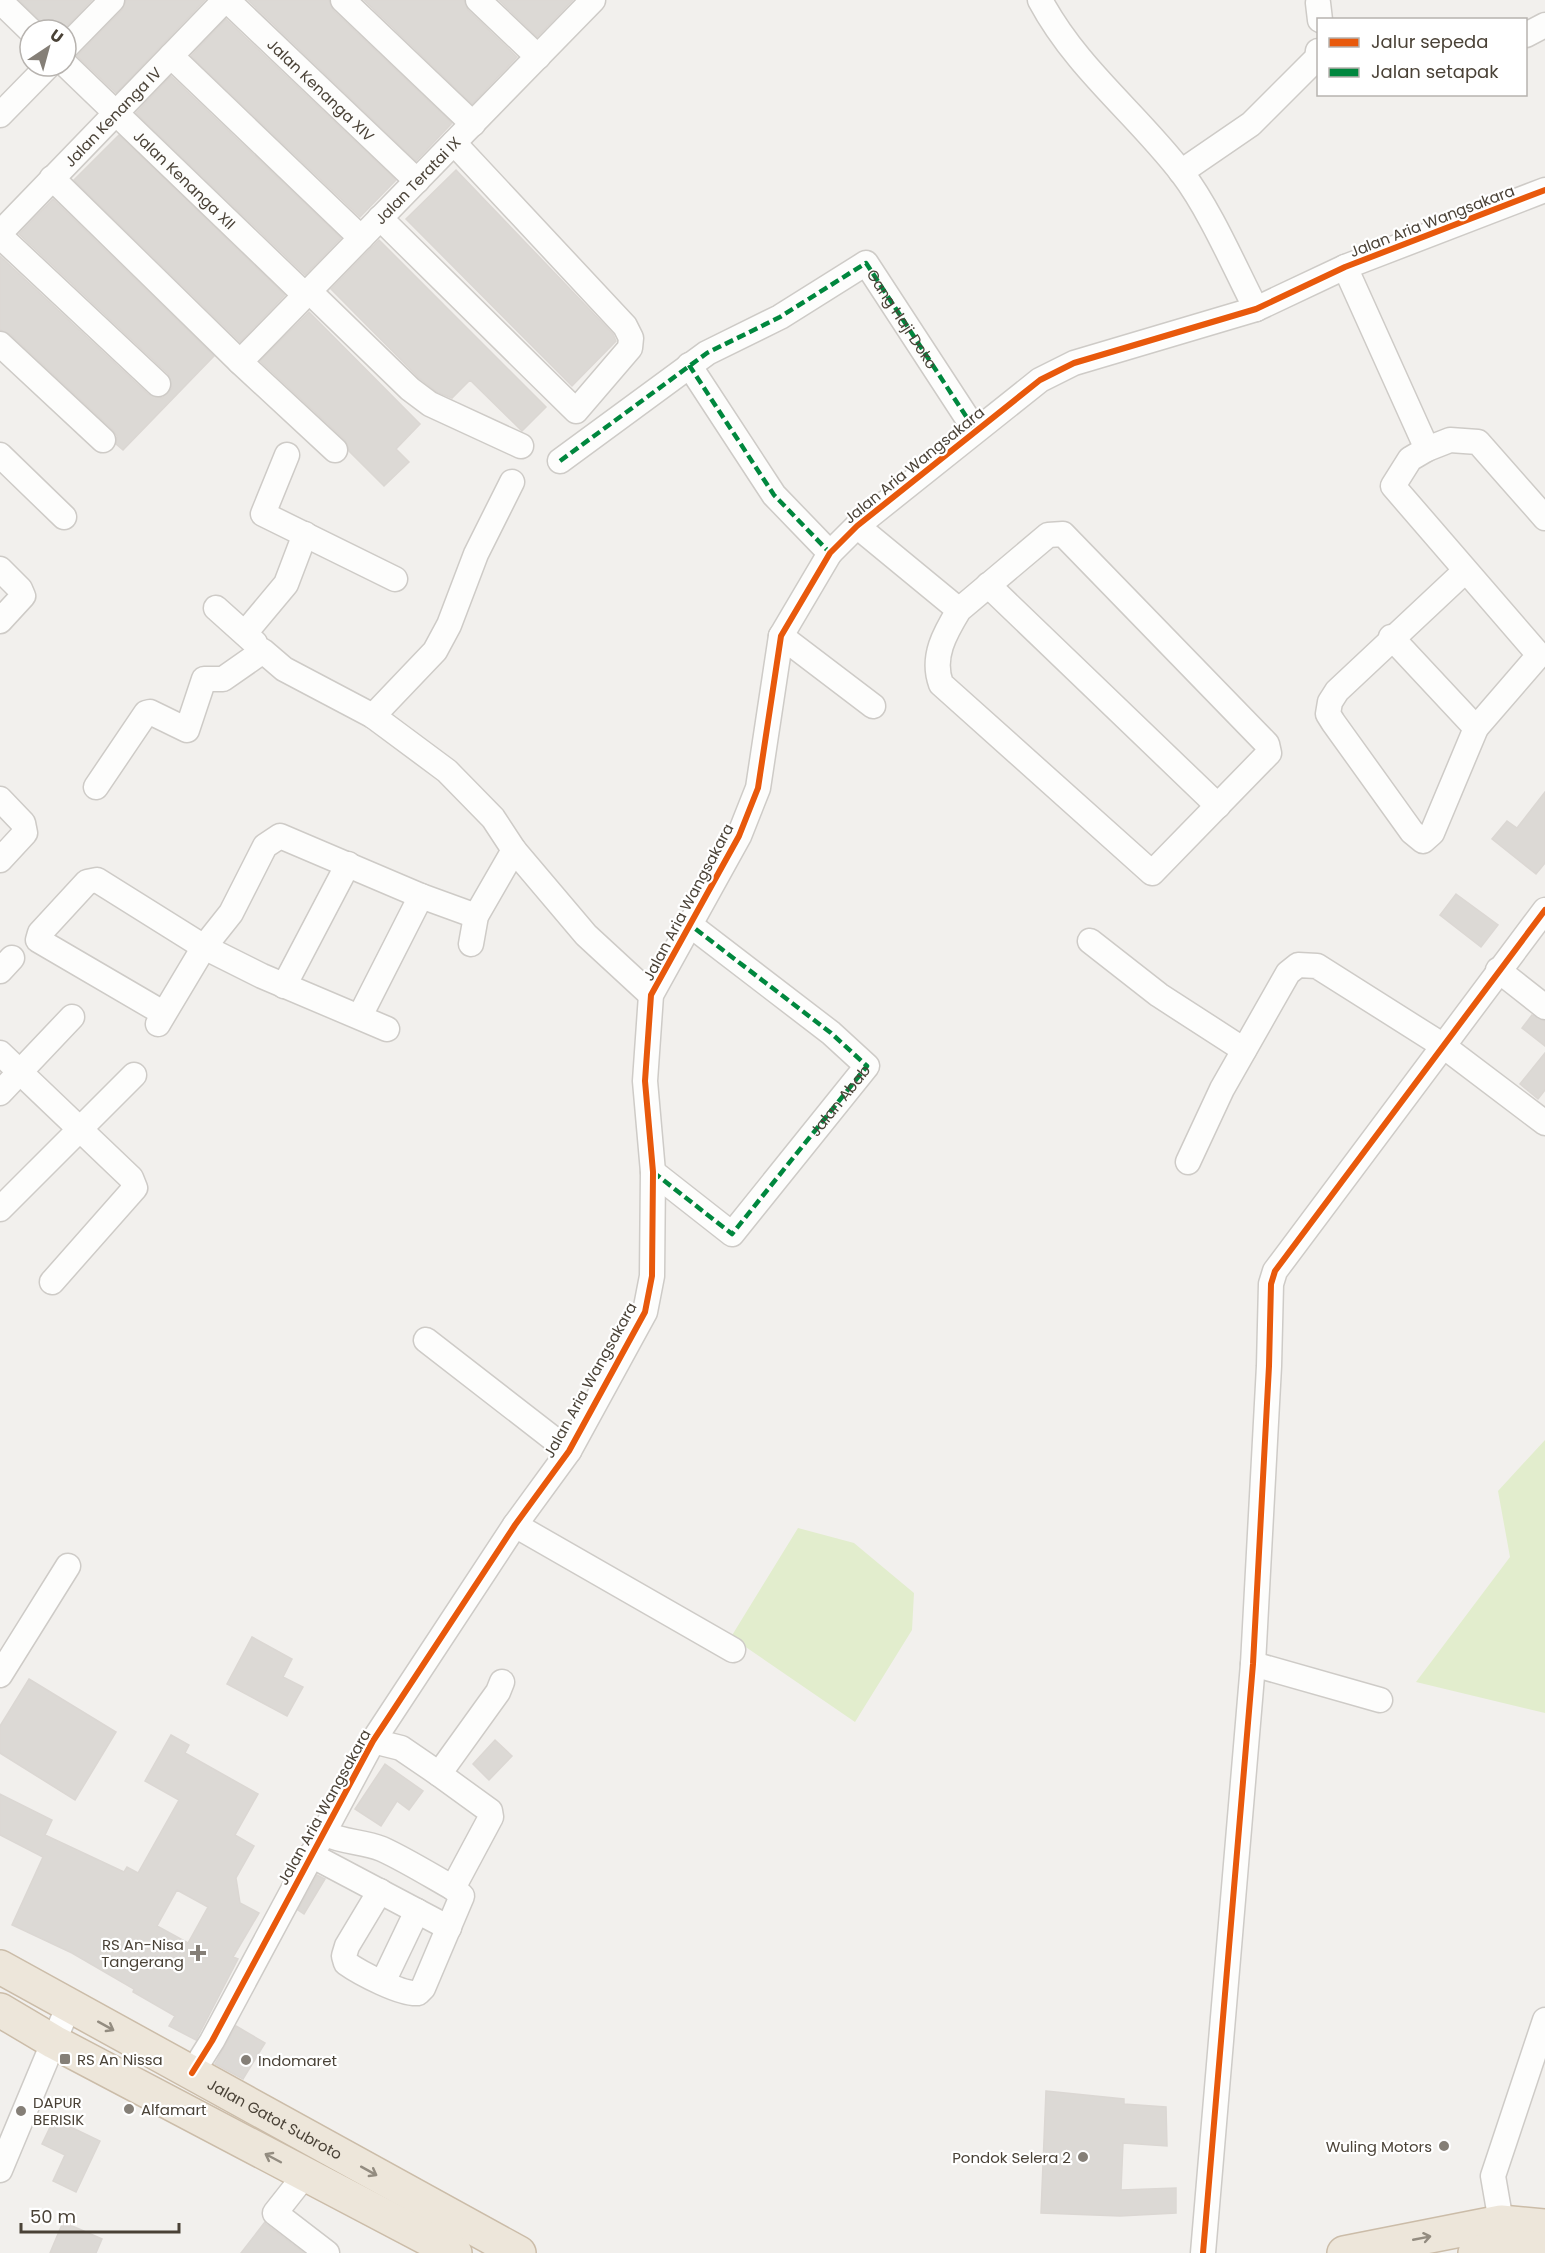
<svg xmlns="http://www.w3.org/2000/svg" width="1545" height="2253" font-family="Poppins,sans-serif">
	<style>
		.green { fill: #e2edcd }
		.building { fill: #dcd9d5; stroke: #dbd7d3; stroke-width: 1.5; fill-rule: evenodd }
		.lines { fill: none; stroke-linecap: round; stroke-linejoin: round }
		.minor-casing { stroke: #cecbc7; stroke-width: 27 }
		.highway-casing { stroke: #cbbca8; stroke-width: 36 }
		.minor { stroke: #fdfdfc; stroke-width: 24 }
		.highway { stroke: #ede6da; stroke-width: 33 }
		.quiet { stroke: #00873e; stroke-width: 4.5; stroke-dasharray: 9 4.5; stroke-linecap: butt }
		.cycleway-casing { stroke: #fff; stroke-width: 10 }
		.cycleway { stroke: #e8590c; stroke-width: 6 }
		.oneway { stroke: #938c80 }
		.poi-dot { fill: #857f77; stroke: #fff; stroke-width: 2 }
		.labels { text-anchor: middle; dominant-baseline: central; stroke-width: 4.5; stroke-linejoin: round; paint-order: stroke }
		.street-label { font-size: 15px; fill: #4a4237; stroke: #fff }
		.poi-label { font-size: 15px; fill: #4a4237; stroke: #fff; text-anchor: start }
	</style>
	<rect width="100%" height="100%" fill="#f2f0ed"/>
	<path class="green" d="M 1545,1440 L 1545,1713 L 1416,1682 L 1510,1557 L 1498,1491 Z
		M 798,1528 L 854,1543 L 914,1593 L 912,1630 L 855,1722 L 731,1637 Z"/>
	<path class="building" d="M 19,0 L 92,0 L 63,30 L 50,30 Z
		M 126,0 L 205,0 L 116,93 L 77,56 L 122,10 Z
		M 248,0 L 329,0 L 333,10 L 452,123 L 416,161 Z
		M 364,0 L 464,0 L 468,10 L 517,57 L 472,104 Z
		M 499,0 L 573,0 L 537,37 Z
		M 226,19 L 396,180 L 360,217 L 191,56 Z
		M 171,76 L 341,238 L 305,275 L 136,113 Z
		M 119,135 L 285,295 L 240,342 L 74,180 Z
		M 456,170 L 613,334 L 616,341 L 572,386 L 406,219 Z
		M 53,199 L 214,356 L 123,450 L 116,444 L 117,436 L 113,430 L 10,334 L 0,330 L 0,256 L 148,394 L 162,398 L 172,388 L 168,374 L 19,234 Z
		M 379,240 L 546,407 L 522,431 L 470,380 L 452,398 L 437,392 L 419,378 L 331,289 Z
		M 309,312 L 420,424 L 396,449 L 409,462 L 384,486 L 349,451 L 345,440 L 260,361 Z
		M 1545,792 L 1545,863 L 1536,874 L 1492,839 L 1507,821 L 1517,828 Z
		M 1456,894 L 1498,925 L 1481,947 L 1440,915 Z
		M 1532,1015 L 1545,1021 L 1545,1046 L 1522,1028 Z
		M 1545,1053 L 1545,1090 L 1538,1099 L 1520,1084 Z
		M 252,1637 L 292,1659 L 283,1677 L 303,1687 L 287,1716 L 227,1684 Z
		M 29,1679 L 116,1732 L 75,1800 L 0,1753 L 0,1726 Z
		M 171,1735 L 189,1745 L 185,1753 L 258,1794 L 235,1835 L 254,1846 L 236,1878 L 240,1903 L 259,1913 L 233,1957 L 238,1959 L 196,2040 L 169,2026 L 175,2016 L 133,1992 L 134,1989 L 72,1953 L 12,1925 L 43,1857 L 0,1835 L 0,1794 L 52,1820 L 45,1835 L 124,1872 L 127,1867 L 138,1873 L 179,1800 L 145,1781 ZM 177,1890 L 208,1907 L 188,1943 L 157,1926 Z
		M 495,1740 L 512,1756 L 489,1780 L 473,1764 Z
		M 385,1764 L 423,1791 L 409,1810 L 397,1801 L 381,1826 L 355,1809 Z
		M 317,1875 L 325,1879 L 304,1914 L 298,1910 Z
		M 236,2026 L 265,2043 L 243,2079 L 215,2064 Z
		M 1046,2091 L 1124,2099 L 1124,2104 L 1166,2107 L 1167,2146 L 1123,2143 L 1121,2190 L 1176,2188 L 1176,2213 L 1120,2216 L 1041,2213 Z
		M 54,2119 L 100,2141 L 76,2192 L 53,2181 L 65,2155 L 42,2144 Z
		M 63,2222 L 102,2239 L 96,2253 L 50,2253 Z
		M 265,2222 L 266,2224 L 304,2253 L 241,2253 Z"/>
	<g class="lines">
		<defs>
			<g id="minor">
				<path id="s1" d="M 227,0 L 417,181"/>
				<path d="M 343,0 L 473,124"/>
				<path d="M 478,0 L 538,57"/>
				<path d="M 1040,0 C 1077,69 1135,112 1182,173 C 1210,210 1234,266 1256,309"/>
				<path d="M 0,1 L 30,30"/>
				<path d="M 1318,3 L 1320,20"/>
				<path d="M 1526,35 L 1545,25"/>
				<path d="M 66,47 L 112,0"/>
				<path d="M 171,56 L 361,238"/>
				<path id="s2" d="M 66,65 L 305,295"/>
				<path d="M 0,115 L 48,66"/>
				<path d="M 1181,172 L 1251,124 L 1317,58 L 1318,51"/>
				<path d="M 52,178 L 240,362 L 335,450"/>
				<path d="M 380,218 L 576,411 L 630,348 L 631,338 L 625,326 L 454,143"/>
				<path id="s3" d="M 0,233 L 225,0"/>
				<path d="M 0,236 L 158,384"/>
				<path d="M 1345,267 L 1427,449 L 1410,459 L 1393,486 L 1539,655 L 1476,728 L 1432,833 L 1423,841 L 1412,832 L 1333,722 L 1328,714 L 1330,702 L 1337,691 L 1465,571"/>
				<path d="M 309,291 L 410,389 L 430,404 L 521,446"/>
				<path d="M 0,344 L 103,440"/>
				<path id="s4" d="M 240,362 L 593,0"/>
				<path d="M 689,365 L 774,495 L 830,553"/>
				<path d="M 1427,449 L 1450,440 L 1478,442 L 1545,518"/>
				<path d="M 0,455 L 64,517"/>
				<path d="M 287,455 L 263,514 L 395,579"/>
				<path id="s5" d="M 560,461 L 707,353 L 780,317 L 866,263 L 975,430"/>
				<path d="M 857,526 L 959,610 L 1048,535 L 1063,534 L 1267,744 L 1269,753 L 1152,873 L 941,684 C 931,657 945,633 959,610"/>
				<path d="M 0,569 L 20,589 L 23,596 L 0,621"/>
				<path d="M 988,585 L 1218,806"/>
				<path d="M 216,608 L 255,643"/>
				<path d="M 245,633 L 286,584 L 305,534"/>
				<path d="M 781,636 L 873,706"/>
				<path d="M 1391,637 L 1476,728"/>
				<path d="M 373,716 L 435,651 L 449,625 L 476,554 L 512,482"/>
				<path d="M 96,787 L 146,713 L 150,712 L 187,730 L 204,679 L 223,679 L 263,651 L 284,669 L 373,716 L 447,771 L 493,818 L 514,850 L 586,935 L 651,995"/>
				<path d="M 0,799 L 23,823 L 25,833 L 0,860"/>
				<path d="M 1090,941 L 1159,995 L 1244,1050"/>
				<path d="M 471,944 L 476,916 L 514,850"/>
				<path d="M 1498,970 L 1545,1007"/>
				<path d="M 0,971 L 12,958"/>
				<path d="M 284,986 L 348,864"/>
				<path d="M 163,1013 L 38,940 L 40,933 L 87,882 L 97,880 L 204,947 L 262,976 L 387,1029"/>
				<path d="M 360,1016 L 421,896"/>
				<path d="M 158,1024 L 204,947 L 231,913 L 265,846 L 280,836 L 421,896 L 476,916"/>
				<path d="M 0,1053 L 131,1178 L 135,1188 L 52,1282"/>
				<path d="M 0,1093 L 72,1017"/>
				<path d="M 1188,1162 L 1222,1089 L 1288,973 L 1298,965 L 1317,966 L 1442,1045 L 1545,1123"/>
				<path id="s6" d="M 653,1172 L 732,1234 L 867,1066 L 831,1033 L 689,924"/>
				<path d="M 0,1209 L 134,1075"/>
				<path d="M 426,1340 L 569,1451"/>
				<path d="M 515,1525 L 733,1650"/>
				<path d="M 1253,1664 L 1380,1700"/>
				<path d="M 0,1675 L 68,1566"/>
				<path d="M 373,1741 L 401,1748 L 439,1774 L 498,1692 L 502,1682"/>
				<path d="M 439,1774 L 490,1811 L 491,1817 L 453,1888"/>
				<path d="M 323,1833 C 345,1843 362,1841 382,1849 C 406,1860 430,1875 453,1888 L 462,1896 L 423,1988 L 418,1993 C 402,1995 360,1973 346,1963 L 344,1956 L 347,1946 L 380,1891"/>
				<path d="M 311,1855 L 449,1928"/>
				<path d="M 383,1982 L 417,1911"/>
				<path d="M 192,2073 L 212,2041 L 373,1741 L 515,1525 L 569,1451 L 645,1312 L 652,1276 L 653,1172 L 645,1081 L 651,995 L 739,836 L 758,788 L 781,636 L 830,553 L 857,526 L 1040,380 L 1074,363 L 1256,309 L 1345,267 L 1545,190"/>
				<path d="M 0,2170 L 69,2005"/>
				<path d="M 305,2175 L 275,2213 L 327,2253"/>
				<path d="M 1501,2222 L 1493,2176 L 1545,2020"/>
				<path d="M 1203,2253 L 1253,1664 L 1269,1366 L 1271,1284 L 1275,1271 L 1545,910"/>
			</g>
			<g id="highway">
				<path id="s7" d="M 0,1967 L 519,2253"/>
				<path d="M 0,2010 L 54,2042 L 455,2253"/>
				<path d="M 1344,2253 L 1501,2222 L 1545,2226"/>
				<path d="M 1475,2253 L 1503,2247 L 1545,2249"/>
			</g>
		</defs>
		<use href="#minor" class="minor-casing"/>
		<use href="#highway" class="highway-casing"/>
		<use href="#minor" class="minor"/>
		<use href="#highway" class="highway"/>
		<path class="quiet" d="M 689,365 L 774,495 L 830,553
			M 560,461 L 707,353 L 780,317 L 866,263 L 975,430
			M 653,1172 L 732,1234 L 867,1066 L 831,1033 L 689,924"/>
		<defs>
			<path id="cycleway" d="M 192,2073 L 212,2041 L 373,1741 L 515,1525 L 569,1451 L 645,1312 L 652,1276 L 653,1172 L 645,1081 L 651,995 L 739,836 L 758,788 L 781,636 L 830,553 L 857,526 L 1040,380 L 1074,363 L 1256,309 L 1345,267 L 1545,190
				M 1203,2253 L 1253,1664 L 1269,1366 L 1271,1284 L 1275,1271 L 1545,910"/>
		</defs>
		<use href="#cycleway" class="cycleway-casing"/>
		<use href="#cycleway" class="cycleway"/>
	</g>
	<defs><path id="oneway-shaft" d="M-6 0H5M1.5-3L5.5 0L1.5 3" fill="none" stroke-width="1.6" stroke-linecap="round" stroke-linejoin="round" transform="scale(1.5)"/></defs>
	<g class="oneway">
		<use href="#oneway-shaft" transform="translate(106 2026) rotate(29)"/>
		<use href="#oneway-shaft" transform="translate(273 2158) rotate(-152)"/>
		<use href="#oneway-shaft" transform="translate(369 2171) rotate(29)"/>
		<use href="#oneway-shaft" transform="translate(1422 2238) rotate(-11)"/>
	</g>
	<g class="poi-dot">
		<path d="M195 1944h6v6h6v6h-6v6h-6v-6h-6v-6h6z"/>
		<rect x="59" y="2053" width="12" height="12" rx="3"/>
		<circle cx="246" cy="2060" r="6"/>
		<circle cx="129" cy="2109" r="6"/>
		<circle cx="21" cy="2111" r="6"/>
		<circle cx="1444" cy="2146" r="6"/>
		<circle cx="1083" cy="2157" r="6"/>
	</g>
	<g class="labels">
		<g class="street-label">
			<text stroke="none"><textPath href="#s1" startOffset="130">Jalan Kenanga XIV</textPath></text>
			<text stroke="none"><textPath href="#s3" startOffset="162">Jalan Kenanga IV</textPath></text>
			<text stroke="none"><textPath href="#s2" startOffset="165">Jalan Kenanga XII</textPath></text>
			<text stroke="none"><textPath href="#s4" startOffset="254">Jalan Teratai IX</textPath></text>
			<text transform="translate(1432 221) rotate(-21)">Jalan Aria Wangsakara</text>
			<text stroke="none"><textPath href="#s5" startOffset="432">Gang Haji Doko</textPath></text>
			<text transform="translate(914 465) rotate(-39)">Jalan Aria Wangsakara</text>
			<text transform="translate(688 902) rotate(-62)">Jalan Aria Wangsakara</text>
			<text stroke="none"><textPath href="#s6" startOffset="272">Jalan Abab</textPath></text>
			<text transform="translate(590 1380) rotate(-61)">Jalan Aria Wangsakara</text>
			<text transform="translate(324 1807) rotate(-61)">Jalan Aria Wangsakara</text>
			<text stroke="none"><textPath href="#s7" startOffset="314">Jalan Gatot Subroto</textPath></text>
		</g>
		<g class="poi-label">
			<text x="184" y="1944" text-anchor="end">RS An-Nisa<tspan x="184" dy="17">Tangerang</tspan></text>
			<text x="77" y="2059">RS An Nissa</text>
			<text x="258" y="2060">Indomaret</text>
			<text x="33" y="2102">DAPUR<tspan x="33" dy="17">BERISIK</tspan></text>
			<text x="141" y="2109">Alfamart</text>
			<text x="1432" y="2146" text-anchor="end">Wuling Motors</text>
			<text x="1071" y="2157" text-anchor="end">Pondok Selera 2</text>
		</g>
	</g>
	<rect x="1317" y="18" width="210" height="78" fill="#ffffff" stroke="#b7b3af" stroke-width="1.5"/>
	<rect x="1329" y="38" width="30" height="9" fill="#e8590c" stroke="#b7b3af" stroke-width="1.5"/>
	<text x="1371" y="48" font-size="18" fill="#4a4237">Jalur sepeda</text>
	<rect x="1329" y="68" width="30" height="9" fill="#00873e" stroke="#b7b3af" stroke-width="1.5"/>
	<text x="1371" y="78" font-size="18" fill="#4a4237">Jalan setapak</text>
	<g transform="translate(48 48) rotate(36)"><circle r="28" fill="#ffffff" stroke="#b7b3af" stroke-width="1.5"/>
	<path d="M0-4.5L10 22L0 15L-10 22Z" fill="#857f77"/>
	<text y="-9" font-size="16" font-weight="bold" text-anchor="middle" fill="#4a4237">U</text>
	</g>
	<path d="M21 2223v9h158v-9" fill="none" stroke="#4a4237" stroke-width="3"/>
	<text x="30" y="2223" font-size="18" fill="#4a4237" stroke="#ffffff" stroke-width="4.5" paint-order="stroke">50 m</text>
</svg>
